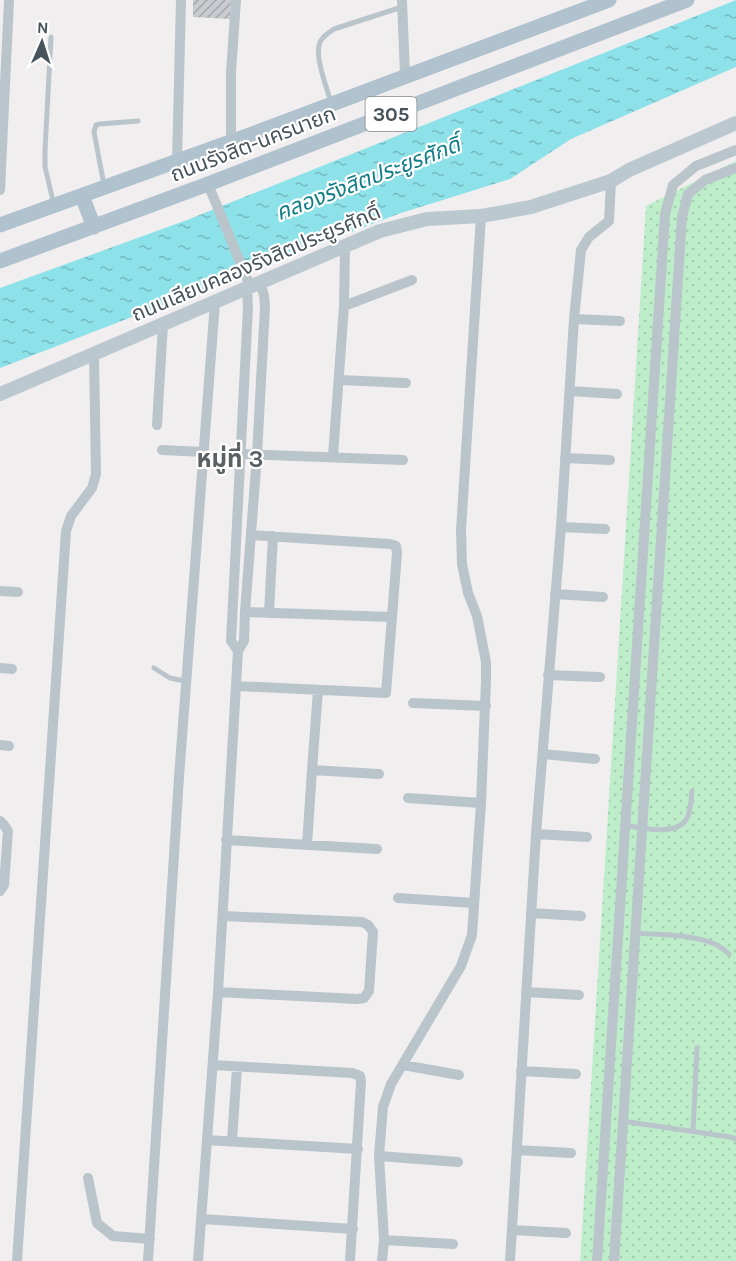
<svg xmlns="http://www.w3.org/2000/svg" width="736" height="1261" font-family="Karla,'Noto Sans Thai',sans-serif">
	<style>
		.grass { fill: url(#grass-dots) }
		.water { fill: url(#water-ripples) }
		.building { fill: url(#building-hatch) }
		.lines { fill: none; stroke-linecap: round; stroke-linejoin: round }
		.lane { stroke: #bac5cb; stroke-width: 5 }
		.street { stroke: #bac5cb; stroke-width: 10 }
		.secondary { stroke: #bbc8d0; stroke-width: 14 }
		.primary { stroke: #afc2cd; stroke-width: 15 }
		.labels { text-anchor: middle; dominant-baseline: central; stroke-width: 4.5; stroke-linejoin: round; paint-order: stroke }
		.shield { fill: #fff; stroke: #7e878c; stroke-width: 1.5 }
		.shield-label { font-size: 20px; font-weight: bold; fill: #47545b }
		.street-label { font-size: 21px; fill: #47545b; stroke: #fff }
		.water-label { font-size: 22px; font-style: italic; fill: #117d87; stroke: #fff }
		.quarter-label { font-size: 24px; font-weight: bold; fill: #5b6063; stroke: #fff }
	</style>
	<defs>
		<pattern id="grass-dots" width="8" height="8" patternUnits="userSpaceOnUse" patternTransform="scale(1.5)"><rect width="8" height="8" fill="#beedca"/><path d="M2 2h.1M6 6h.1" fill="none" stroke="#a5cdb0" stroke-width="1.8" stroke-linecap="round"/></pattern>
		<pattern id="water-ripples" width="26" height="14" patternUnits="userSpaceOnUse" patternTransform="scale(1.5)"><rect width="26" height="14" fill="#8de1e9"/><path d="M2 4q2-2 4 0t4 0M15 11q2-2 4 0t4 0" fill="none" stroke="#75b9c0"/></pattern>
		<pattern id="building-hatch" width="6" height="6" patternUnits="userSpaceOnUse" patternTransform="scale(1.5)"><rect width="6" height="6" fill="#c8ccd1"/><path d="M-1 1l2-2M0 6l6-6M5 7l2-2" fill="none" stroke="#a4a8ad"/></pattern>
	</defs>
	<rect width="100%" height="100%" fill="#f1eeef"/>
	<path class="grass" d="M 736,161 L 736,1261 L 580,1261 L 646,206 Z"/>
	<path class="water" d="M 736,0 L 736,67 L 571,139 L 510,179 L 398,214 L 0,368 L 0,288 L 187,220 Z"/>
	<path class="building" d="M 193,0 L 231,0 L 230,19 L 193,17 Z"/>
	<g class="lines">
		<path class="lane" d="M 51,37 L 45,150 L 45,167 L 54,205
			M 331,103 C 327,87 314,57 320,42 C 323,36 328,33 334,29 L 402,7
			M 104,185 L 94,132 L 96,125 L 100,124 L 138,121
			M 154,668 L 170,678 L 185,681
			M 625,825 C 642,828 675,836 686,820 C 691,813 691,800 692,791
			M 635,933 C 660,935 694,934 717,945 C 722,948 726,951 729,954
			M 622,1121 L 730,1137 L 736,1139
			M 693,1131 L 697,1048"/>
		<path class="street" d="M 402,0 L 405,76
			M 231,141 L 231,72 L 236,0
			M 177,161 L 181,0
			M 208,184 L 250,286
			M 0,190 L 9,0
			M 344,306 L 345,246
			M 574,319 L 620,321
			M 340,380 L 406,383
			M 570,391 L 617,394
			M 157,425 L 163,324
			M 162,450 L 204,452
			M 241,454 L 403,460
			M 333,456 L 344,306 L 412,280
			M 565,458 L 610,460
			M 561,527 L 605,529
			M 0,591 L 18,592
			M 555,594 L 603,597
			M 245,612 L 392,617 L 397,553 L 396,546 L 390,544 L 251,535
			M 269,613 L 273,536
			M 238,651 L 231,641 L 248,308 L 247,287
			M 0,668 L 12,669
			M 548,675 L 600,677
			M 236,686 L 386,693 L 392,617
			M 318,690 L 312,770 L 379,774
			M 413,703 L 486,706
			M 0,745 L 9,746
			M 543,754 L 595,759
			M 408,798 L 481,803
			M 0,821 L 4,825 L 8,831 L 4,885 L 0,891
			M 536,834 L 587,837
			M 226,840 L 377,849
			M 307,845 L 312,770
			M 398,898 L 474,903
			M 531,913 L 581,916
			M 218,992 L 357,999 L 364,998 L 369,991 L 373,932 L 368,925 L 362,922 L 223,916
			M 526,992 L 579,995
			M 213,1065 L 352,1073 L 360,1076 L 361,1081 L 350,1261
			M 403,1065 L 459,1075
			M 521,1071 L 576,1074
			M 207,1140 L 358,1149
			M 232,1141 L 237,1067
			M 517,1150 L 571,1153
			M 379,1156 L 458,1162
			M 88,1178 L 97,1223 L 113,1236 L 150,1239
			M 202,1219 L 353,1229
			M 512,1230 L 566,1233
			M 384,1240 L 453,1244
			M 17,1261 L 66,531 L 71,516 L 92,488 L 96,474 L 94,355
			M 148,1261 L 179,777 L 215,302
			M 198,1261 L 218,992 L 238,651 L 244,641 L 245,612 L 257,455 L 265,307 L 264,295 L 260,283
			M 382,1261 L 384,1240 L 379,1156 L 383,1107 L 391,1084 L 461,966 L 472,935 L 481,803 L 486,681 L 486,662 L 477,616 L 468,593 L 462,564 L 461,530 L 481,216
			M 510,1261 L 536,834 L 561,527 L 574,319 L 581,250 L 589,237 L 609,221 L 611,181
			M 597,1261 L 665,214 L 673,185 L 696,166 L 736,150
			M 614,1261 L 682,217 L 688,194 L 705,180 L 736,168"/>
		<path class="secondary" d="M 0,394 L 380,231 L 427,219 L 481,216 L 531,207 L 611,181 L 629,170 L 736,123"/>
		<path class="primary" d="M 82,196 L 94,227
			M 0,225 L 255,133 L 609,0
			M 0,261 L 208,184 L 687,0"/>
	</g>
	<g class="labels">
		<rect class="shield" x="365.5" y="97" width="51" height="34" rx="4.5"/>
		<g class="shield-label">
			<text x="391" y="114">305</text>
		</g>
		<g class="street-label">
			<text transform="translate(253 144) rotate(-21)">ถนนรังสิต-นครนายก</text>
			<text transform="translate(256 263) rotate(-23)">ถนนเลียบคลองรังสิตประยูรศักดิ์</text>
		</g>
		<g class="water-label">
			<text transform="translate(368 179) rotate(-21)">คลองรังสิตประยูรศักดิ์</text>
		</g>
		<g class="quarter-label">
			<text x="230" y="459">หมู่ที่ 3</text>
		</g>
	</g>
	<g transform="translate(42 42) rotate(3)" stroke="#ffffff" stroke-width="4.5" paint-order="stroke">
	<path d="M0-4.5L10 22L0 15L-10 22Z" fill="#47545b"/>
	<text y="-9" font-size="16" font-weight="bold" text-anchor="middle" fill="#47545b">N</text>
	</g>
</svg>
